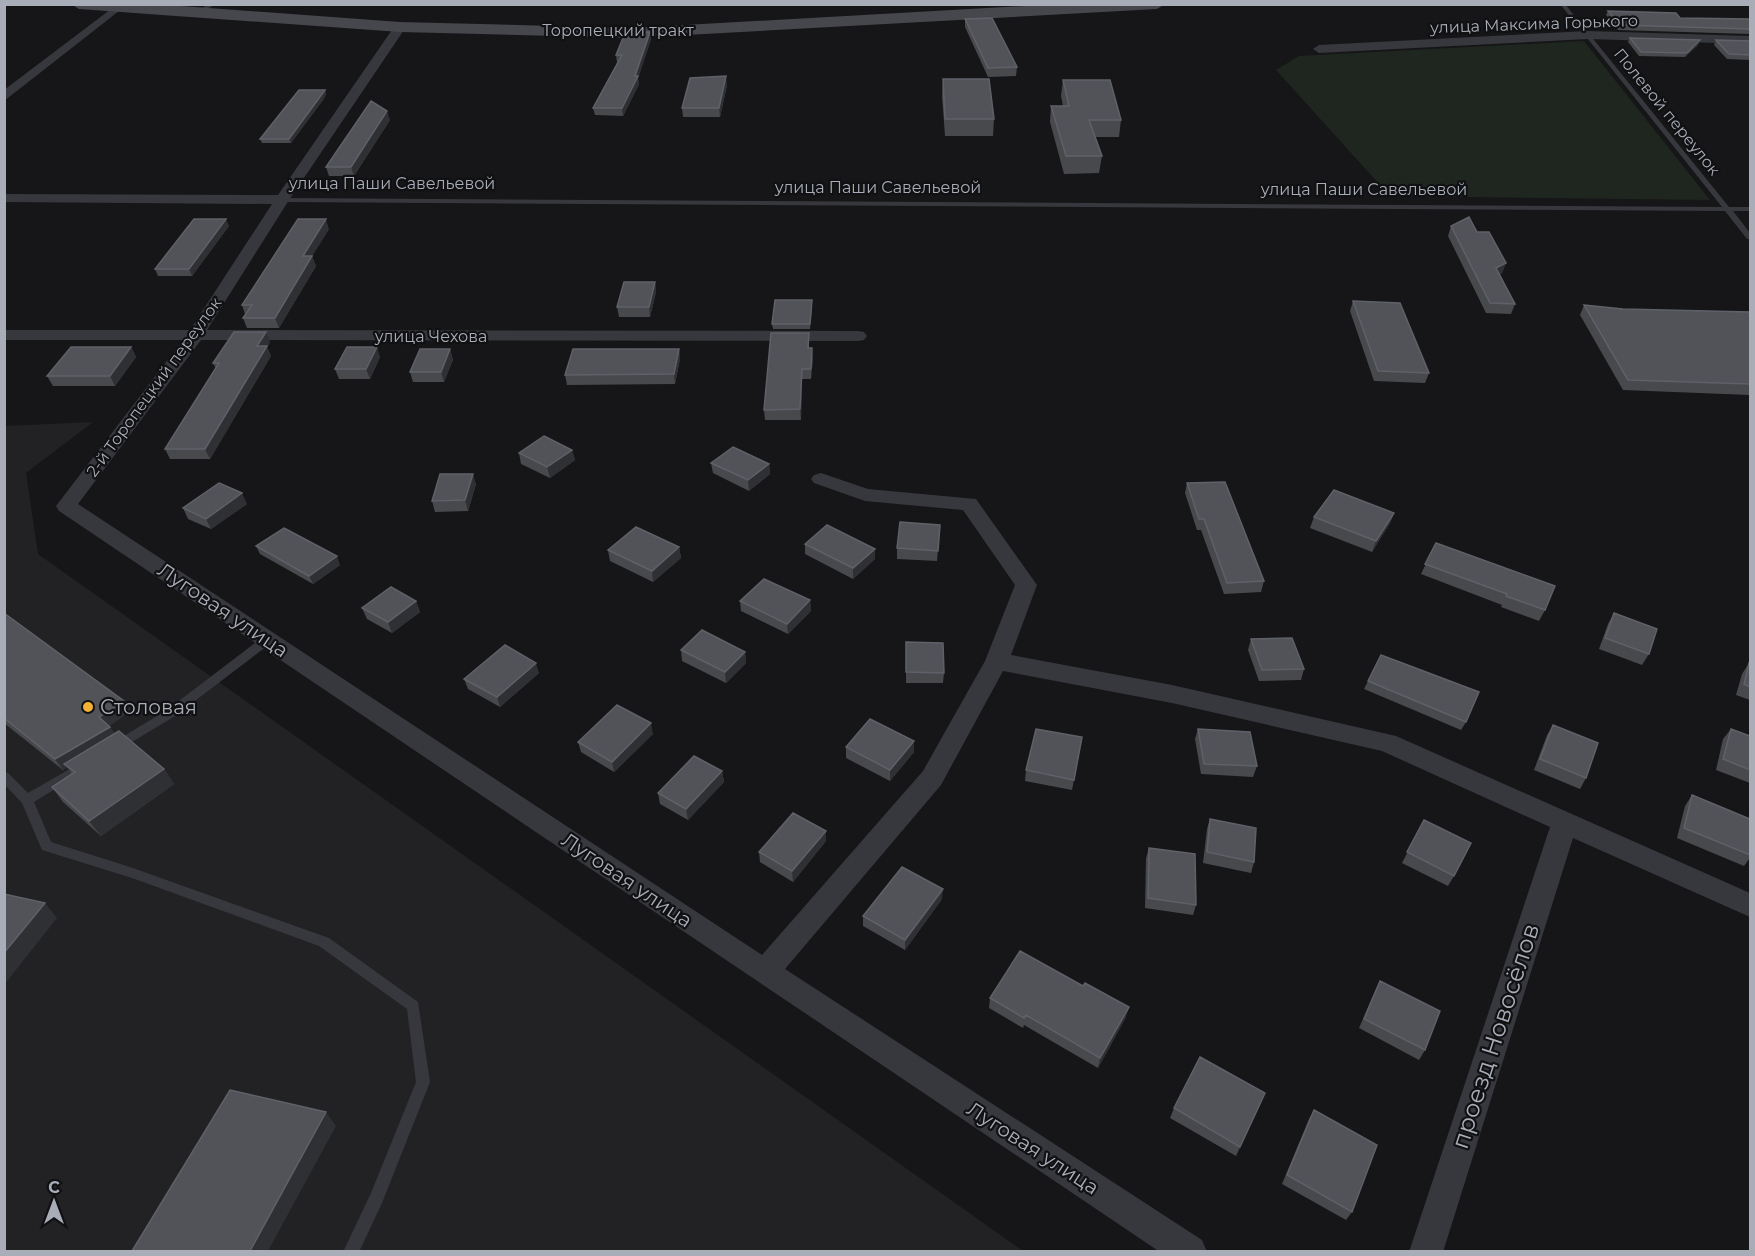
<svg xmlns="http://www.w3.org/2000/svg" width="1755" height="1256" font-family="Montserrat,sans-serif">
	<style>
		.built { fill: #222225 }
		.green { fill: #1e261f }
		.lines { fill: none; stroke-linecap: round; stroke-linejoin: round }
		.service { fill: #37383d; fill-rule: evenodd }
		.minor { fill: #37383d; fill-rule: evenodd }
		.secondary { fill: #45474d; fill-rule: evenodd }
		.wall { fill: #47494d }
		.shaded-wall { fill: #2f3033 }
		.building { fill: #525359; stroke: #5f6168; stroke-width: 1.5 }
		.poi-dot { fill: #f2b134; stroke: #111113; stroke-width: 2 }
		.labels { text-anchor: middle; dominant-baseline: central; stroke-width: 4.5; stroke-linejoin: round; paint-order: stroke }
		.far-street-label { font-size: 16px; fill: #a8adb8; stroke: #111113 }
		.street-label { font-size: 20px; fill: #a8adb8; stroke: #111113 }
		.poi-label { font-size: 20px; fill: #a8adb8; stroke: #111113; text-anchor: start }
		.near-street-label { font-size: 24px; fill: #a8adb8; stroke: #111113 }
	</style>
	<rect width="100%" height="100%" fill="#161618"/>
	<path class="built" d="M 93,422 L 26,473 L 38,554 L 1023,1251 L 5,1251 L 4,426 Z"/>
	<path class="green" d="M 1584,41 L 1710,200 L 1390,196 L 1276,70 L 1299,56 Z"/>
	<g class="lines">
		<path class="service" d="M 209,4 L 216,4 L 197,15 L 192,14 Z
			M 1560,4 L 1565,4 L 1729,207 L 1750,207 L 1750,211 L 1733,211 L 1750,233 L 1750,239 L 1747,239 L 1725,211 L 282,202 L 279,200 L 282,198 L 1722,207 Z
			M 267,636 L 272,640 L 271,643 L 175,716 L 122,748 L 114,748 L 112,745 L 114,742 L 167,710 L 263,637 Z
			M 82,762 L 86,764 L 88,767 L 86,770 L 34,802 L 51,842 L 133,868 L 329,938 L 418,1002 L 430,1082 L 382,1203 L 359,1252 L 343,1252 L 371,1193 L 416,1082 L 407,1009 L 319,946 L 132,878 L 42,850 L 22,803 L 4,784 L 4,772 L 8,773 L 28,793 Z"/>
		<path class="minor" d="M 115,6 L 121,9 L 119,11 L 4,101 L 4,90 Z
			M 400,23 L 406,27 L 289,200 L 207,330 L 858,331 L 864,332 L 867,336 L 864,340 L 858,341 L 201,340 L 78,504 L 762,955 L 923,771 L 985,661 L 1015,585 L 963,510 L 865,501 L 814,483 L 811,479 L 814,475 L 821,473 L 868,489 L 976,499 L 1037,585 L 1011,655 L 1172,685 L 1396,736 L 1750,893 L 1750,917 L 1573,838 L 1443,1252 L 1409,1252 L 1550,827 L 1382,751 L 1172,703 L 1003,671 L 941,785 L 785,969 L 1202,1240 L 1207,1252 L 1160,1252 L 59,511 L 56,506 L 183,340 L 4,340 L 4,330 L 190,330 L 272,204 L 4,202 L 4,194 L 278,195 L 396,24 Z
			M 1588,31 L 1750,36 L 1750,44 L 1588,39 L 1319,53 L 1313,49 L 1319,45 Z"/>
		<path class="secondary" d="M 71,4 L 154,4 L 400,22 L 631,28 L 1060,4 L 1165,4 L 1157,9 L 631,38 L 400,32 L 79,9 Z"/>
	</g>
	<path class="wall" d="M 1608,11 L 1680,18 L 1750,19 L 1750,36 L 1750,34 L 1618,30 L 1606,15 Z
		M 965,19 L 1017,67 L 1016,76 L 988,77 L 965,27 Z
		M 650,32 L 651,39 L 638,78 L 639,84 L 623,116 L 595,115 L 593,108 L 617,63 L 616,55 Z
		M 1630,38 L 1700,40 L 1698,45 L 1685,57 L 1639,56 L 1628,42 Z
		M 1716,40 L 1750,41 L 1750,60 L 1727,59 L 1714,45 Z
		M 943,79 L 994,119 L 993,136 L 945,136 L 942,96 Z
		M 1063,80 L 1121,120 L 1119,137 L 1095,137 L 1102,156 L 1099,173 L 1064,174 L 1050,122 L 1051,106 L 1063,106 L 1061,96 Z
		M 727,85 L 720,117 L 683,117 L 682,108 Z
		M 325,90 L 326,94 L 323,100 L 291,143 L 262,143 L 260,139 Z
		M 390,120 L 354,176 L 329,176 L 326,167 Z
		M 229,226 L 192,276 L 158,276 L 155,269 Z
		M 1451,226 L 1477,232 L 1506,263 L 1502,273 L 1499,275 L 1515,304 L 1511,314 L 1486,313 L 1448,236 Z
		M 329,229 L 312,256 L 316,266 L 279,328 L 247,328 L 243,318 L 245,314 L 242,305 Z
		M 655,282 L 656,292 L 650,317 L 619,317 L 617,307 Z
		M 1353,301 L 1429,373 L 1425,383 L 1374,381 L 1350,311 Z
		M 812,305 L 810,329 L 773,329 L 772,324 Z
		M 1584,305 L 1623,309 L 1750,312 L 1750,395 L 1623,390 L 1580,315 Z
		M 270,342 L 267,347 L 271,356 L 210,459 L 170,459 L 165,449 L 216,369 L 213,363 Z
		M 809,343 L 809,348 L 813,358 L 811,379 L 802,379 L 801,420 L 765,420 L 764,410 Z
		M 131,347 L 136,357 L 115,386 L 53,386 L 47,376 Z
		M 450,349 L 453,360 L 444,382 L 413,382 L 410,372 Z
		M 679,349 L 680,359 L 675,384 L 567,385 L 565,375 Z
		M 380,357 L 370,379 L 339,379 L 335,369 Z
		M 572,450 L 575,460 L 550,478 L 521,464 L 519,453 Z
		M 711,463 L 769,464 L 770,474 L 749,491 L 713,473 Z
		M 1187,483 L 1264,581 L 1261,592 L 1224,594 L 1201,530 L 1197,530 L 1185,493 Z
		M 476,484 L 468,511 L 435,512 L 432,501 Z
		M 247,504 L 211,529 L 188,519 L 183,508 Z
		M 1394,513 L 1390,523 L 1372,552 L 1310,528 L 1314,517 Z
		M 940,525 L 937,561 L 897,559 L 897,548 Z
		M 1436,543 L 1545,610 L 1539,621 L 1501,607 L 1502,605 L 1421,574 Z
		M 805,544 L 875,559 L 853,579 L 805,554 Z
		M 256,546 L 340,565 L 313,584 L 260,554 Z
		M 679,547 L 681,558 L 653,582 L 610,561 L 608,550 Z
		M 810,600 L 811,611 L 788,634 L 741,611 L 740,601 Z
		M 416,601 L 420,612 L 392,633 L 367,619 L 362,608 Z
		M 4,613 L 124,701 L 130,711 L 109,726 L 115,734 L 164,769 L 174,784 L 101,836 L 63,802 L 52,787 L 72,774 L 67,767 L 63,770 L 4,723 Z
		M 1614,613 L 1649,654 L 1642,665 L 1599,649 L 1608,624 Z
		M 1251,639 L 1304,669 L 1301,680 L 1259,681 L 1248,650 Z
		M 906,642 L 944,673 L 943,683 L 906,683 Z
		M 681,650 L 745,652 L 746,663 L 726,683 L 682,661 Z
		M 1749,663 L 1750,664 L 1750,700 L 1736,695 L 1742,674 Z
		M 539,673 L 500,707 L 468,689 L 464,679 Z
		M 1368,681 L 1466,722 L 1461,730 L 1364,689 Z
		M 1553,725 L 1586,778 L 1580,789 L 1534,770 L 1547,735 Z
		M 1198,729 L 1257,766 L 1253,777 L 1201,774 L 1195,739 Z
		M 1731,729 L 1750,736 L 1750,783 L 1716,770 L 1723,739 Z
		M 653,734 L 614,772 L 581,752 L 578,742 Z
		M 1082,737 L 1072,790 L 1025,781 L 1026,770 Z
		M 846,747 L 914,752 L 890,781 L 846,758 Z
		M 722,771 L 724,782 L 688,820 L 660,804 L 658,793 Z
		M 1692,795 L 1750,819 L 1750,858 L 1744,866 L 1677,838 L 1685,806 Z
		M 1210,819 L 1254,862 L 1251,873 L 1203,863 L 1207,829 Z
		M 1424,820 L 1454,876 L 1448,886 L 1402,863 Z
		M 826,841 L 793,882 L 760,862 L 759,852 Z
		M 1149,848 L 1196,905 L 1193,915 L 1145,908 L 1146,858 Z
		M 942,899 L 905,950 L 863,926 L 863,916 Z
		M 1380,981 L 1425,1050 L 1419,1060 L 1359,1028 L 1375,991 Z
		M 990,998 L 1126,1017 L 1098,1068 L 1024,1025 L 1023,1028 L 989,1008 Z
		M 1265,1093 L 1236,1156 L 1170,1118 L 1174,1108 Z
		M 1314,1110 L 1352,1212 L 1346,1220 L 1282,1184 L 1309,1119 Z"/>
	<path class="shaded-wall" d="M 650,32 L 651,39 L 638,78 L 639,84 L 623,116 L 622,108 L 635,76 Z
		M 1700,40 L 1698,45 L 1685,57 L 1687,53 Z
		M 726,76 L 727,85 L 720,117 L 719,108 Z
		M 325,90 L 326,94 L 323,100 L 291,143 L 289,139 Z
		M 387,111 L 390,120 L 354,176 L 351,167 Z
		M 226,219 L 229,226 L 192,276 L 189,269 Z
		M 326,219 L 329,229 L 306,266 L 303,256 Z
		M 312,256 L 316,266 L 279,328 L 275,318 Z
		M 1506,263 L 1502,273 L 1492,278 L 1496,268 Z
		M 655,282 L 656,292 L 650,317 L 649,307 Z
		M 266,332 L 270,342 L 267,347 L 271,356 L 210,459 L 205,449 L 257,346 Z
		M 131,347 L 136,357 L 115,386 L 110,376 Z
		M 377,347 L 380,357 L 370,379 L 366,369 Z
		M 812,348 L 813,358 L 811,379 L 811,369 Z
		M 450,349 L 453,360 L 444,382 L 441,372 Z
		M 679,349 L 680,359 L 675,384 L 674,374 Z
		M 802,369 L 802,379 L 801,420 L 800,409 Z
		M 572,450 L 575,460 L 550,478 L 547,467 Z
		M 769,464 L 770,474 L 749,491 L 748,480 Z
		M 473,474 L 476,484 L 468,511 L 465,500 Z
		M 242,493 L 247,504 L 211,529 L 206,519 Z
		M 1394,513 L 1390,523 L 1372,552 L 1376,541 Z
		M 679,547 L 681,558 L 653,582 L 652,571 Z
		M 875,549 L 875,559 L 853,579 L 853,568 Z
		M 337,556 L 340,565 L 313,584 L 309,576 Z
		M 810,600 L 811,611 L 788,634 L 787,624 Z
		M 416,601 L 420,612 L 392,633 L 388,622 Z
		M 745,652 L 746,663 L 726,683 L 725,672 Z
		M 536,663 L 539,673 L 500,707 L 497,697 Z
		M 124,701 L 130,711 L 106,728 L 99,717 Z
		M 651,723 L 653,734 L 614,772 L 612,762 Z
		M 110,727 L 117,737 L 64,764 L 67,767 L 63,770 L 55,759 Z
		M 914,741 L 914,752 L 890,781 L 890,770 Z
		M 164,769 L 174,784 L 101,836 L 89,821 Z
		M 722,771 L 724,782 L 688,820 L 686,809 Z
		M 826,831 L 826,841 L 793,882 L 792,871 Z
		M 943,889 L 942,899 L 905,950 L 905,940 Z
		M 45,903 L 57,918 L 4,985 L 4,953 Z
		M 1129,1007 L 1126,1017 L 1098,1068 L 1100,1058 Z
		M 326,1112 L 336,1126 L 268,1251 L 250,1251 Z"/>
	<path class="building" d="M 1608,11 L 1676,13 L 1680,18 L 1750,19 L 1750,29 L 1620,25 Z
		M 992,18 L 1017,67 L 988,68 L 965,19 Z
		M 650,32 L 635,76 L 638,76 L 622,108 L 593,108 L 622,55 L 616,55 L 625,33 Z
		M 1630,38 L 1700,40 L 1687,53 L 1641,52 Z
		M 1716,40 L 1750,41 L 1750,55 L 1729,54 Z
		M 726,76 L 719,108 L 682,108 L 690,78 Z
		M 943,79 L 989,79 L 994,119 L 945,119 Z
		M 1063,80 L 1110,80 L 1121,120 L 1089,120 L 1102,156 L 1066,156 L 1051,106 L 1069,106 Z
		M 299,90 L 325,90 L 289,139 L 260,139 Z
		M 371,101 L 387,111 L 351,167 L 326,167 Z
		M 1469,217 L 1477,232 L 1489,232 L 1506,263 L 1496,268 L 1515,304 L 1490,303 L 1451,226 Z
		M 194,219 L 226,219 L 189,269 L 155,269 Z
		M 298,219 L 326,219 L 303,256 L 312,256 L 275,318 L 243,318 L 252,305 L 242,305 Z
		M 624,282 L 655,282 L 649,307 L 617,307 Z
		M 775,300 L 812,300 L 810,324 L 772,324 Z
		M 1353,301 L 1400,303 L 1429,373 L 1378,371 Z
		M 1584,305 L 1623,309 L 1750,312 L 1750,384 L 1628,380 Z
		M 234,332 L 266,332 L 257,346 L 267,346 L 205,449 L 165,449 L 219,363 L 213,363 Z
		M 771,333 L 809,333 L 808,348 L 812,348 L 811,369 L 802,369 L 800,409 L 764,410 Z
		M 71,347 L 131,347 L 110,376 L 47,376 Z
		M 347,347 L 377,347 L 366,369 L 335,369 Z
		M 420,349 L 450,349 L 441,372 L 410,372 Z
		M 573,349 L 679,349 L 674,374 L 565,375 Z
		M 544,436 L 572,450 L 547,467 L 519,453 Z
		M 733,447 L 769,464 L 748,480 L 711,463 Z
		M 440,474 L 473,474 L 465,500 L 432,501 Z
		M 1225,482 L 1264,581 L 1227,583 L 1204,519 L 1199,519 L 1187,483 Z
		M 219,483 L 242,493 L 206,519 L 183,508 Z
		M 1334,490 L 1394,513 L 1376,541 L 1314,517 Z
		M 900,522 L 940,525 L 938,551 L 897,548 Z
		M 827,525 L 875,549 L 853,568 L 805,544 Z
		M 636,527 L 679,547 L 652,571 L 608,550 Z
		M 284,528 L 337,556 L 309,576 L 256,546 Z
		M 1436,543 L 1555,586 L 1545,610 L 1506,596 L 1507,594 L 1425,564 Z
		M 764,579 L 810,600 L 787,624 L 740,601 Z
		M 391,587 L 416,601 L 388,622 L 362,608 Z
		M 4,613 L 124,701 L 99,717 L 110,727 L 55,759 L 4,718 Z
		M 1614,613 L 1657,629 L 1649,654 L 1605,638 Z
		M 702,630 L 745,652 L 725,672 L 681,650 Z
		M 1292,638 L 1304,669 L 1262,670 L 1251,639 Z
		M 906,642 L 943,643 L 944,673 L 906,672 Z
		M 505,645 L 536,663 L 497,697 L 464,679 Z
		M 1381,655 L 1479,692 L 1466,722 L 1368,681 Z
		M 1749,663 L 1750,664 L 1750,687 L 1744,684 Z
		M 617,705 L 651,723 L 612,762 L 578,742 Z
		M 870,719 L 914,741 L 890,770 L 846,747 Z
		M 1553,725 L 1598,743 L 1586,778 L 1540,759 Z
		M 1036,729 L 1082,737 L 1074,780 L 1026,770 Z
		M 1198,729 L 1250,732 L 1257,766 L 1204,764 Z
		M 1731,729 L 1750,736 L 1750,770 L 1723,759 Z
		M 119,731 L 164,769 L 89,821 L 52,787 L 75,772 L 64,764 Z
		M 694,756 L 722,771 L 686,809 L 658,793 Z
		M 1692,795 L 1750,819 L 1750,855 L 1684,828 Z
		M 793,813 L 826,831 L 792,871 L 759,852 Z
		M 1210,819 L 1256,828 L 1254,862 L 1207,852 Z
		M 1424,820 L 1471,843 L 1454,876 L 1407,852 Z
		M 1149,848 L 1195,854 L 1196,905 L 1148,898 Z
		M 902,867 L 943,889 L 905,940 L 863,916 Z
		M 4,894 L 45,903 L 4,953 Z
		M 1020,951 L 1083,986 L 1085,983 L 1129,1007 L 1100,1058 L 1026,1015 L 1024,1018 L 990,998 Z
		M 1380,981 L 1440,1011 L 1425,1050 L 1364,1019 Z
		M 1200,1057 L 1265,1093 L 1240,1147 L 1174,1108 Z
		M 230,1090 L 326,1112 L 250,1251 L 132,1251 Z
		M 1314,1110 L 1377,1145 L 1352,1212 L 1287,1175 Z"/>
	<circle class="poi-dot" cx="88" cy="707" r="6"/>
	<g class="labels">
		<g class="far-street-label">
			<text transform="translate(1534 24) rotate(-2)">улица Максима Горького</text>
			<text x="618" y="30">Торопецкий тракт</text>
			<text transform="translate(1667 112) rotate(51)">Полевой переулок</text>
			<text x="392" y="183">улица Паши Савельевой</text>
			<text x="878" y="187">улица Паши Савельевой</text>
			<text x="1364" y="189">улица Паши Савельевой</text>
			<text x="431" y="336">улица Чехова</text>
			<text transform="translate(154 387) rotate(-54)">2-й Торопецкий переулок</text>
		</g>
		<g class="street-label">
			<text transform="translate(223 610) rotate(34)">Луговая улица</text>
			<text transform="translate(627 880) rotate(34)">Луговая улица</text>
			<text transform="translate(1033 1148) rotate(33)">Луговая улица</text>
		</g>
		<g class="poi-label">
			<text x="100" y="707">Столовая</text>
		</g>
		<g class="near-street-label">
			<text transform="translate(1495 1036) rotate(-72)">проезд Новосёлов</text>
		</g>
	</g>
	<rect width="1755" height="1256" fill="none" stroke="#a8adb8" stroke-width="12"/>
	<g transform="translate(54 1202)" stroke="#111113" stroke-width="4.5" paint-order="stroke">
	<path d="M0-4.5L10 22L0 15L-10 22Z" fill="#a8adb8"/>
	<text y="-9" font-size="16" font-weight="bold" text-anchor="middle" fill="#a8adb8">С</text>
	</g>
</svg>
